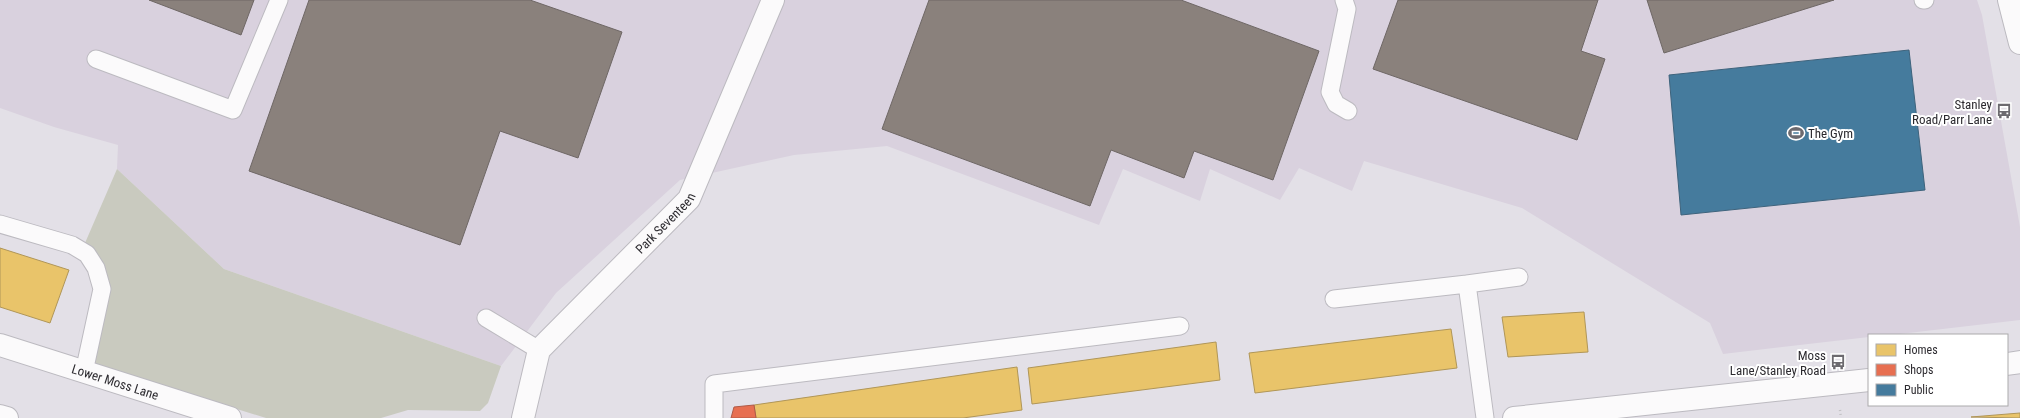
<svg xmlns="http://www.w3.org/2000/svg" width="2020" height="418" font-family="'Roboto Condensed',sans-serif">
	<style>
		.industrial { fill: #d9d1de }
		.green { fill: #c9cabf }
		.homes { fill: #e9c46a; stroke: #b09658 }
		.shops { fill: #e76f51; stroke: #af5a47 }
		.public { fill: #457b9d; stroke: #3e637c }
		.industry { fill: #8a817c; stroke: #6e6765 }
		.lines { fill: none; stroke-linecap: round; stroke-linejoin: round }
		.lane-casing { stroke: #bcbac0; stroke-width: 19 }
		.street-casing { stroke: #bcbac0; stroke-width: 24 }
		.secondary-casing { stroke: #bcbac0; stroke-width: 24 }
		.path { stroke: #c2c1c4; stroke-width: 2.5; stroke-dasharray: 1 3; stroke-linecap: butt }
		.lane { stroke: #fbfafb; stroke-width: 17 }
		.street { stroke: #fbfafb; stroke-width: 22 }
		.secondary { stroke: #fbfafb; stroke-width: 22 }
		.labels { text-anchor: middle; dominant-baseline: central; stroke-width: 4; stroke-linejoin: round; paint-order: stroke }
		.poi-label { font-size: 13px; fill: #2c2a2f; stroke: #fff; text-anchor: end }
		.street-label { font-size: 13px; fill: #2c2a2f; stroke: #fff }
	</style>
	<rect width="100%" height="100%" fill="#e3e0e7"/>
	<path class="industrial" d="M 0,0 L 1977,0 L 1982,15 L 2020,227 L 2020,320 L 1891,335 L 1869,335 L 1869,337 L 1723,354 L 1710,323 L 1522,208 L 1364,161 L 1352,191 L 1299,168 L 1280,200 L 1210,169 L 1200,201 L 1123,169 L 1099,225 L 887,146 L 794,155 L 680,180 L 556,293 L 501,366 L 224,269 L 117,169 L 118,145 L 54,127 L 0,108 Z"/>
	<path class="green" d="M 117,169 L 224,269 L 501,366 L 488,403 L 480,411 L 408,410 L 381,418 L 266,418 L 93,364 C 98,345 113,296 108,279 C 104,265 94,254 85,243 Z"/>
	<path class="homes" d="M 0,248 L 69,270 L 50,323 L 0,307 Z
		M 1584,312 L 1588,352 L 1508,357 L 1502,317 Z
		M 1451,329 L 1457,368 L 1255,393 L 1249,353 Z
		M 1216,342 L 1220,380 L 1032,404 L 1028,368 Z
		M 1017,367 L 1022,410 L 963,418 L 756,418 L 754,405 Z
		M 2020,413 L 2020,418 L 1971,417 Z"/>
	<path class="shops" d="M 754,405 L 756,418 L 731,418 L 734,407 Z"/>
	<path class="public" d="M 1909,50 L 1925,190 L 1681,215 L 1669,75 Z"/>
	<path class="industry" d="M 149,0 L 254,0 L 241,35 Z
		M 309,0 L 530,0 L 622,32 L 578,158 L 500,131 L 460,245 L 249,171 Z
		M 929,0 L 1181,0 L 1319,51 L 1273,180 L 1194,151 L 1184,178 L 1111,150 L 1090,206 L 882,129 Z
		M 1398,0 L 1598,0 L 1581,51 L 1605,59 L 1577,140 L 1373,69 Z
		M 1647,0 L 1834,0 L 1664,53 Z"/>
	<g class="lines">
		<defs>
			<path id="lane" d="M 1344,0 L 1347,9 L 1330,92 L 1336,104 L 1348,111
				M 1923,0 L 1925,0
				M 96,59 L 233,110 L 279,0
				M 0,224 L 72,245 L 87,254 L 96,268 L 102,289 L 84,372
				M 1334,299 L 1467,284
				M 486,318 L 539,350
				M 714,418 L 714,384 L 1180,326
				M 1485,418 L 1467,284 L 1519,277"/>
			<g id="street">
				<path id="s1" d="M 0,345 L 230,418"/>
				<path d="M 0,416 L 7,418"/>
				<path id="s2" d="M 523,418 L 539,350 L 689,199 L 773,0"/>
			</g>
			<path id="secondary" d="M 2009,0 L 2020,43
				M 2007,364 L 2020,362
				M 1514,418 L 1869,380"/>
		</defs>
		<use href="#lane" class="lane-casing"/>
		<use href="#street" class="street-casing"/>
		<use href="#secondary" class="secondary-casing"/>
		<path class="path" d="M 1840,410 L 1841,418"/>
		<use href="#lane" class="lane"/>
		<use href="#street" class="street"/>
		<use href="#secondary" class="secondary"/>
	</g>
	<defs>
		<symbol id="bus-bare" viewBox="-9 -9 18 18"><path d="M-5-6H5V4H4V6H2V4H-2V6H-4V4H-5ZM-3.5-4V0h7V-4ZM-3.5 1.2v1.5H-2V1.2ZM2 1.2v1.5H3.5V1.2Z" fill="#6c6a6f" stroke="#fff" stroke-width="2.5" paint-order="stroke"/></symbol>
		<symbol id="stadium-bare" viewBox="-9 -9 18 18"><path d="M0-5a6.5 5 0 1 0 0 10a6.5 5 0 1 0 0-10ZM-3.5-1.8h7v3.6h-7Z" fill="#6c6a6f" stroke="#fff" stroke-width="2.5" paint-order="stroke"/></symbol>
	</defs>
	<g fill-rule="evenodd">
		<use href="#bus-bare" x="1993" y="100" width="22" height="22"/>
		<use href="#stadium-bare" x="1785" y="122" width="22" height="22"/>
		<use href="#bus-bare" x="1827" y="351" width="22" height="22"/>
	</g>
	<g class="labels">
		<g class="poi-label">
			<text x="1992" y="104">Stanley<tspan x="1992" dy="15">Road/Parr Lane</tspan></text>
			<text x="1808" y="133" text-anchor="start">The Gym</text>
			<text x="1826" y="355">Moss<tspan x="1826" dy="15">Lane/Stanley Road</tspan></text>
		</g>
		<g class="street-label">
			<text stroke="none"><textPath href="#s2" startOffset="249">Park Seventeen</textPath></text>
			<text stroke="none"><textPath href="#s1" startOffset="121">Lower Moss Lane</textPath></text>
		</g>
	</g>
	<rect x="1868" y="334" width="140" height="72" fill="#ffffff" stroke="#abaaac"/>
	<rect x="1876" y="344" width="20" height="12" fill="#e9c46a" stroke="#abaaac"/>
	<text x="1904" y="354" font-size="12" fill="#2c2a2f">Homes</text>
	<rect x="1876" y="364" width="20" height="12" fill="#e76f51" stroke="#abaaac"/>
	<text x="1904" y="374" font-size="12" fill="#2c2a2f">Shops</text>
	<rect x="1876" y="384" width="20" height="12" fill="#457b9d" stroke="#abaaac"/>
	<text x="1904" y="394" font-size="12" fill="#2c2a2f">Public</text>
</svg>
